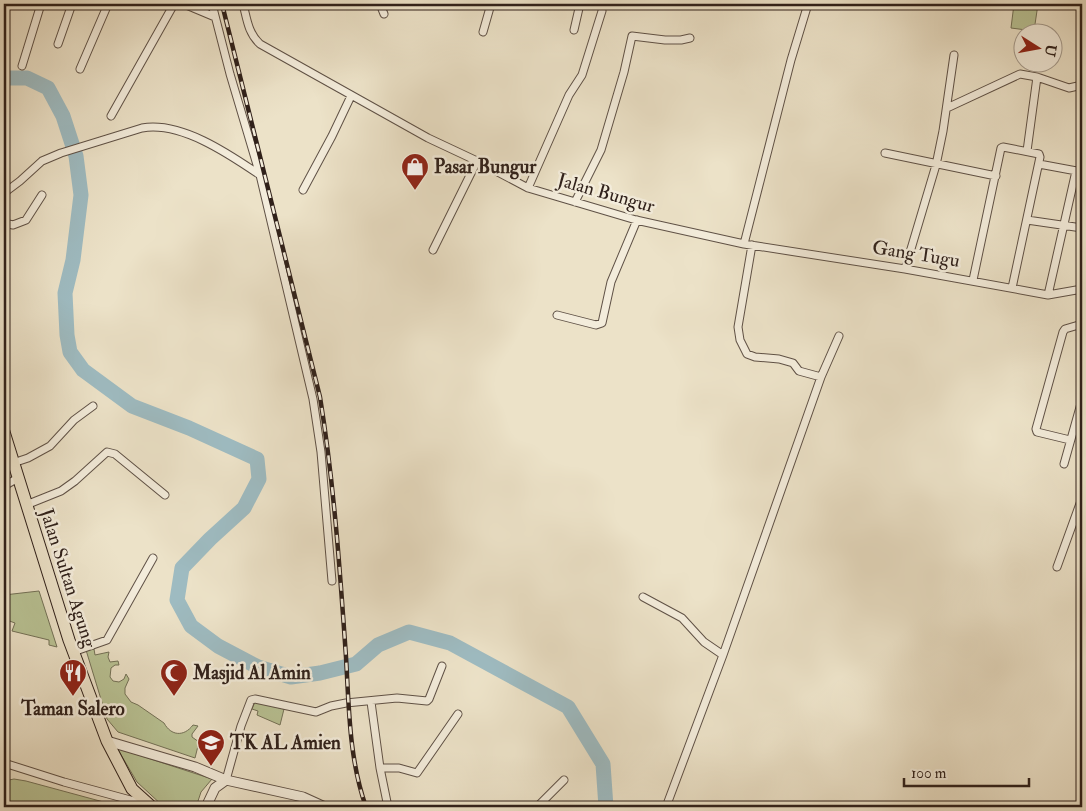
<svg xmlns="http://www.w3.org/2000/svg" width="1086" height="811" font-family="'IM FELL Double Pica',serif">
	<style>
		.green { fill: #b9c395; stroke: #747258 }
		.lines { fill: none; stroke-linecap: round; stroke-linejoin: round }
		.river { stroke: #9ebbc1; stroke-width: 15 }
		.minor-casing { stroke: #5f5146; stroke-width: 9 }
		.tertiary-casing { stroke: #5f5146; stroke-width: 11 }
		.trunk-casing { stroke: #30211b; stroke-width: 13 }
		.minor { stroke: #f3ecdb; stroke-width: 7 }
		.tertiary { stroke: #f3ecdb; stroke-width: 9 }
		.trunk { stroke: #ece2c8; stroke-width: 11 }
		.rail-casing { stroke: #30211b; stroke-width: 4.5 }
		.rail { stroke: #f3ecdb; stroke-width: 2.5; stroke-dasharray: 8; stroke-linecap: butt }
		.labels { text-anchor: middle; dominant-baseline: central; stroke-width: 5; stroke-linejoin: round; paint-order: stroke }
		.poi-label { font-size: 19px; font-weight: bold; fill: #30211b; stroke: #f3ecdb; text-anchor: start }
		.street-label { font-size: 19px; fill: #30211b; stroke: #f3ecdb }
	</style>
	<rect width="100%" height="100%" fill="#ece2c8"/>
	<filter id="stains"><feTurbulence type="fractalNoise" baseFrequency=".004" numOctaves="4"/><feColorMatrix values="0 0 0 0 .2 0 0 0 0 .09 0 0 0 0 .02 0 0 0 .5 -.17"/></filter>
	<radialGradient id="worn" r=".72"><stop offset=".6" stop-color="#630" stop-opacity="0"/><stop offset="1" stop-color="#630" stop-opacity=".3"/></radialGradient>
	<path class="green" d="M 1014,4 L 1038,4 L 1034,31 L 1011,28 Z
		M 39,591 L 57,647 L 49,645 L 49,640 L 12,631 L 15,623 L 4,619 L 4,595 Z
		M 94,649 L 95,655 L 109,652 L 108,657 L 110,662 L 118,661 L 119,665 L 115,665 L 111,668 L 110,677 L 113,681 L 119,682 L 124,679 L 126,674 L 129,679 L 125,688 L 125,694 L 131,702 L 138,705 L 164,723 C 171,736 184,737 193,725 L 198,726 L 192,734 L 192,737 L 199,742 L 195,758 L 118,732 L 107,719 L 86,650 Z
		M 255,702 L 284,709 L 280,725 L 257,715 L 258,711 L 252,709 Z
		M 117,748 L 212,779 L 201,792 L 196,807 L 164,807 L 137,782 Z
		M 14,779 L 26,781 L 122,807 L 4,807 L 4,781 Z"/>
	<g class="lines">
		<path class="river" d="M 4,78 L 27,78 L 48,88 L 63,116 L 76,156 L 81,195 L 73,260 L 65,293 L 67,335 L 70,352 L 83,370 L 132,406 L 189,428 L 257,459 L 259,479 L 244,508 L 210,539 L 182,568 L 177,600 L 191,626 L 218,646 L 258,667 L 291,677 L 320,673 L 356,664 L 378,645 L 409,632 L 450,643 L 568,707 L 603,764 L 606,807"/>
		<defs>
			<path id="minor" d="M 184,4 L 215,17
				M 212,4 L 230,74 L 260,175 L 313,399 L 321,452 L 332,581
				M 243,4 C 247,19 248,33 260,44 L 428,138 L 477,161 L 528,188 L 636,220 L 744,244 L 905,269 L 1048,295 L 1082,289
				M 383,4 L 382,9 L 384,14
				M 574,30 L 580,4
				M 483,32 L 491,4
				M 58,44 L 72,4
				M 22,66 L 41,4
				M 80,69 L 108,4
				M 947,108 L 1020,74 L 1037,77 L 1069,88 L 1082,85
				M 111,116 L 174,4
				M 1027,151 L 1037,77
				M 885,153 L 996,176
				M 1039,164 L 1082,172
				M 528,188 L 569,95 L 582,75 L 602,11
				M 303,190 L 332,136 L 351,96
				M 4,193 L 20,181 L 42,161 L 61,153 L 142,128 C 181,121 229,154 260,175
				M 575,202 L 601,150 L 624,72 L 632,36 L 665,40 L 681,40 L 690,38
				M 1027,220 L 1082,228
				M 4,223 L 13,225 L 26,220 L 42,195
				M 744,244 L 791,60 L 808,4
				M 752,245 L 738,327 L 740,340 L 747,354 L 755,357 L 779,359 L 793,363 L 799,371 L 821,377
				M 433,250 L 477,161
				M 905,269 L 936,165 L 943,131 L 954,55
				M 973,280 L 1001,148 L 1003,147 L 1039,154 L 1040,157 L 1012,288
				M 1048,295 L 1076,171
				M 557,315 L 596,325 L 602,323 L 611,282 L 637,220
				M 1070,440 L 1037,432 L 1036,429 L 1063,332 L 1065,329 L 1082,324
				M 13,463 L 28,458 L 50,446 L 74,420 L 93,406
				M 1064,464 L 1082,400
				M 4,486 L 18,478
				M 26,505 L 61,491 L 75,481 L 107,452 L 115,454 L 165,495
				M 1057,567 L 1082,498
				M 643,597 L 682,618 L 704,642 L 723,655
				M 73,652 L 107,640 L 153,558
				M 371,702 L 380,768 L 388,807
				M 4,763 L 64,782 L 145,804
				M 380,768 L 399,768 L 417,773 L 458,714
				M 226,780 L 241,726 L 251,700 L 255,699 L 316,712 L 331,706 L 346,703 L 397,698 L 427,701 L 429,699 L 442,666
				M 537,807 L 564,780
				M 666,807 L 723,655 L 821,377 L 839,336"/>
			<path id="tertiary" d="M 107,741 L 195,767 L 226,780 L 303,797 L 325,807
				M 206,807 L 215,788 L 226,780"/>
			<path id="trunk" d="M 4,432 L 69,640 L 107,741 L 132,789 L 152,807"/>
		</defs>
		<use href="#minor" class="minor-casing"/>
		<use href="#tertiary" class="tertiary-casing"/>
		<use href="#trunk" class="trunk-casing"/>
		<use href="#minor" class="minor"/>
		<use href="#tertiary" class="tertiary"/>
		<use href="#trunk" class="trunk"/>
		<defs>
			<path id="rail" d="M 222,4 L 320,397 C 334,483 340,571 346,657 C 349,708 349,759 366,807"/>
		</defs>
		<use href="#rail" class="rail-casing"/>
		<use href="#rail" class="rail"/>
	</g>
	<defs>
		<symbol id="shop-pin" viewBox="-11 -11 22 30"><path d="M0 17L-7.5 6A9.5 9.5 0 1 1 7.5 6Z" fill="#8f2418" stroke="#f3ecdb"/><path d="M-5-2.5h2.3a2.7 3.5 0 0 1 5.4 0H5L5.5 6h-11ZM-1.5-2.5h3a1.5 2.3 0 0 0-3 0Z" fill="#fff"/></symbol>
		<symbol id="restaurant-pin" viewBox="-11 -11 22 30"><path d="M0 17L-7.5 6A9.5 9.5 0 1 1 7.5 6Z" fill="#8f2418" stroke="#f3ecdb"/><path d="M-5-6h1v4h1v-4h1v4h1v-4h1v5L-1.5 .5V6h-2V.5L-5-1ZM5-6V6H3V1.5H1.5Q1.5-4 5-6Z" fill="#fff"/></symbol>
		<symbol id="mosque-pin" viewBox="-11 -11 22 30"><path d="M0 17L-7.5 6A9.5 9.5 0 1 1 7.5 6Z" fill="#8f2418" stroke="#f3ecdb"/><path d="M3.5-4.9A6 6 0 1 0 3.5 4.9A5 5 0 1 1 3.5-4.9Z" fill="#fff"/></symbol>
		<symbol id="school-pin" viewBox="-11 -11 22 30"><path d="M0 17L-7.5 6A9.5 9.5 0 1 1 7.5 6Z" fill="#8f2418" stroke="#f3ecdb"/><path d="M0-5L7-2L0 1L-7-2ZM-4 1L0 2.5L4 1V4Q0 6-4 4Z" fill="#fff"/></symbol>
	</defs>
	<g fill-rule="evenodd">
		<use href="#shop-pin" x="399" y="151" width="32" height="43"/>
		<use href="#restaurant-pin" x="57" y="657" width="32" height="43"/>
		<use href="#mosque-pin" x="158" y="657" width="32" height="43"/>
		<use href="#school-pin" x="195" y="727" width="32" height="43"/>
	</g>
	<g class="labels">
		<g class="poi-label">
			<text x="434" y="167">Pasar Bungur</text>
			<text x="193" y="673">Masjid Al Amin</text>
			<text x="73" y="709" text-anchor="middle">Taman Salero</text>
			<text x="230" y="743">TK AL Amien</text>
		</g>
		<g class="street-label">
			<text transform="translate(606 193) rotate(16)">Jalan Bungur</text>
			<text transform="translate(916 254) rotate(9)">Gang Tugu</text>
			<text transform="translate(68 578) rotate(72)">Jalan Sultan Agung</text>
		</g>
	</g>
	<rect width="1086" height="811" fill="none" stroke="#ece2c8" stroke-width="20"/>
	<rect x="5" y="5" width="1076" height="801" fill="none" stroke="#30211b" stroke-width="2.5"/>
	<rect x="10" y="10" width="1066" height="791" fill="none" stroke="#30211b"/>
	<g transform="translate(1038 48) rotate(101)"><circle r="24" fill="#f3ecdb" stroke="#a59b8e"/>
	<path d="M0-4L9 19L0 12L-9 19Z" fill="#8f2418"/>
	<text y="-8" font-size="14" font-weight="bold" text-anchor="middle" fill="#30211b">U</text>
	</g>
	<path d="M904 778v8h125v-8" fill="none" stroke="#30211b" stroke-width="2.5"/>
	<text x="911" y="778" font-size="15" fill="#30211b" stroke="#f3ecdb" stroke-width="4" paint-order="stroke">100 m</text>
	<rect width="100%" height="100%" filter="url(#stains)"/>
	<rect width="100%" height="100%" fill="url(#worn)"/>
</svg>
